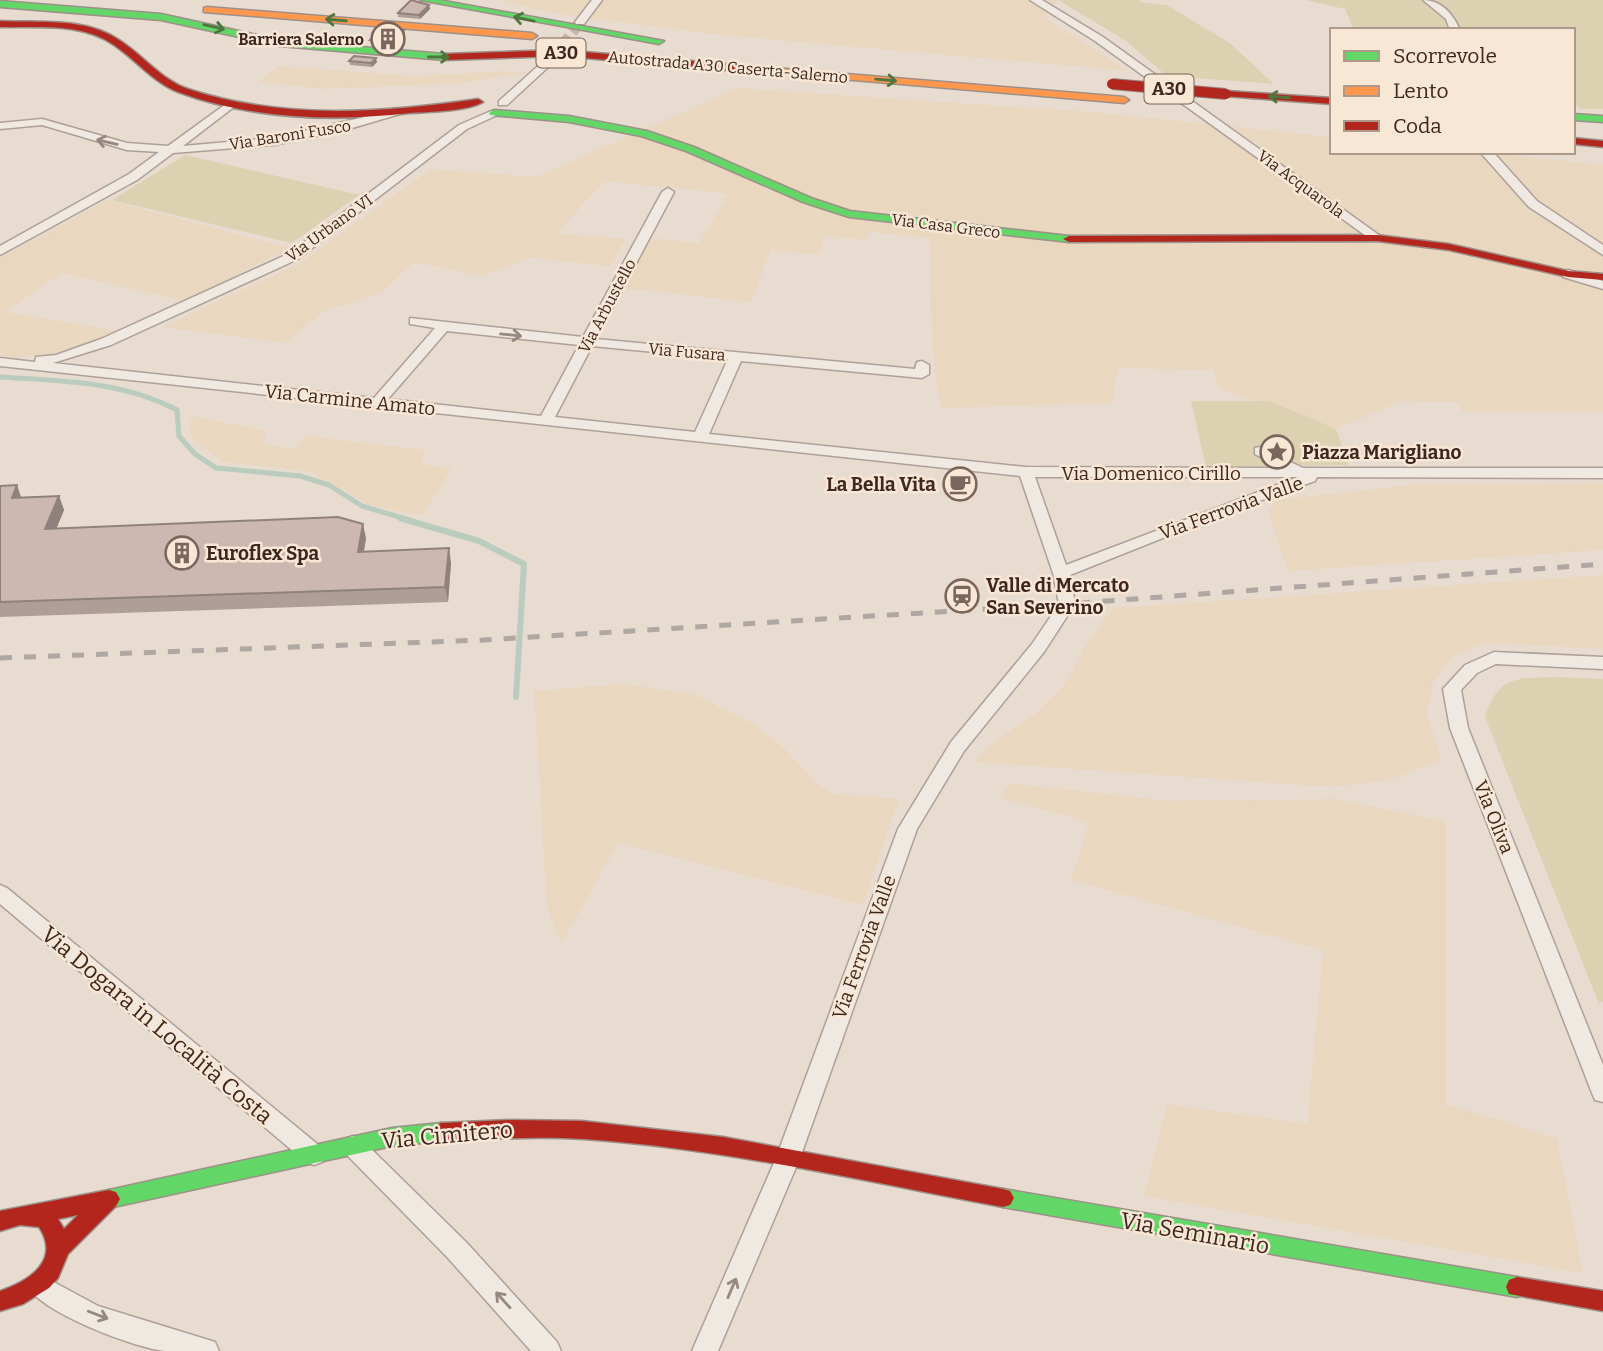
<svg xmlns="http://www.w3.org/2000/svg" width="1603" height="1351" font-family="Bitter,serif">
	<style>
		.farmland { fill: #e9d7c0 }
		.green { fill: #dcd2b1 }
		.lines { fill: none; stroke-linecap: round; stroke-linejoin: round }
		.stream-far1 { stroke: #baccbe; stroke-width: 5 }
		.stream { stroke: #baccbe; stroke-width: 6 }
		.street-tunnel { stroke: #c6b7ac; stroke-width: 11; stroke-dasharray: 11 5; stroke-linecap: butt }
		.street-casing { stroke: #ada098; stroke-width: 3 }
		.fast-casing { stroke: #9d9088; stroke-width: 3 }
		.slow-casing { stroke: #9d9088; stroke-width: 3 }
		.jam-casing { stroke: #9d9088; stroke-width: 3 }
		.street { fill: #f0e9e2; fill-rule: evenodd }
		.fast { fill: #63d668; fill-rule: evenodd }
		.slow { fill: #ff974d; fill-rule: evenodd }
		.jam { fill: #b3261e; fill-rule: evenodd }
		.rail { stroke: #afa7a2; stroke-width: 5; stroke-dasharray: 12 12; stroke-linecap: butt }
		.jam-bridge-casing { stroke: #93867f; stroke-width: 12; stroke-linecap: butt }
		.jam-bridge { stroke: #b3261e; stroke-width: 10 }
		.wall { fill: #af9e97 }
		.shaded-wall { fill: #8f817b }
		.building { fill: #ccb8b0; stroke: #8f817b; stroke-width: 2 }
		.oneway { stroke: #4f763f }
		.oneway2 { stroke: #978880 }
		.labels { text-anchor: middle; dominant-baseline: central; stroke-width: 5; stroke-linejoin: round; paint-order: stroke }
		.far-poi-label { font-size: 16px; font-weight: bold; fill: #3e271e; stroke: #f9e7d6; text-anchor: end }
		.far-street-label { font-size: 16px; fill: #3e271e; stroke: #f9e7d6 }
		.shield { fill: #f9e7d6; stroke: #766155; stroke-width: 2 }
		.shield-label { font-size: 18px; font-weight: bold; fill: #3e271e }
		.street-label { font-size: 19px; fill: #3e271e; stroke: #f9e7d6 }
		.poi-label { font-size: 19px; font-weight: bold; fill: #3e271e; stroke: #f9e7d6; text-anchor: start }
		.near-street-label { font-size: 23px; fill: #3e271e; stroke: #f9e7d6 }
	</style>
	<rect width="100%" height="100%" fill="#e8dbd0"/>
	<path class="farmland" d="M 498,0 L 1058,0 L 1045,18 L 1128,71 L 721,35 L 552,13 Z
		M 278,66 L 414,76 L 504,71 L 529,73 L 452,84 L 323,89 L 259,82 Z
		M 738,88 L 1092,112 L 1332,137 L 1332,152 L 1482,152 L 1603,165 L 1603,412 L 1463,412 L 1458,402 L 1402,401 L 1336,429 L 1218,388 L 1213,370 L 1118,368 L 1112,403 L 941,408 L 932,349 L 930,238 L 871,232 L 866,240 L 826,236 L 818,255 L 771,250 L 751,302 L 623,288 L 649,238 L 699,243 L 729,194 L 604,181 L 557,233 L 625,239 L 610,266 L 530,258 L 482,276 L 414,262 L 382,293 L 326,310 L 285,343 L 163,327 L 300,263 L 431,169 L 536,177 Z
		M 108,200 L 290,248 L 185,301 L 62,273 L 5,312 L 119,331 L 86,345 L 50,354 L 15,358 L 0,355 L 0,258 Z
		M 192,416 L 267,431 L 262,444 L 295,449 L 305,436 L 426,450 L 420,464 L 451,469 L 423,515 L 386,509 L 367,504 L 312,472 L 223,462 L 195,441 L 189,431 Z
		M 1603,483 L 1603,550 L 1288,571 L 1268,512 L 1275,500 L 1412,485 Z
		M 1603,575 L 1603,649 L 1485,643 L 1454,655 L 1433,682 L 1427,714 L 1442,761 L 1385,781 L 1331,787 L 973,762 L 993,742 L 1037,713 L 1068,680 L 1083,650 L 1113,608 Z
		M 623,684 L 692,694 L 754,724 L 785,749 L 814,781 L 833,794 L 899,799 L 863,905 L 618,843 L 562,943 L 547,908 L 534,691 Z
		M 1010,783 L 1166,801 L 1337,799 L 1445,822 L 1445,1104 L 1557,1138 L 1583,1273 L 1144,1196 L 1167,1104 L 1307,1124 L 1323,950 L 1071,880 L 1089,822 L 1000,798 Z"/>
	<path class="green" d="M 1058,0 L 1142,0 L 1139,2 L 1167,5 L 1231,44 L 1274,84 L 1167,76 L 1125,40 Z
		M 1305,0 L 1603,0 L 1603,109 L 1581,109 L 1573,102 L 1573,30 L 1354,30 L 1345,9 Z
		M 185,155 L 359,195 L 292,243 L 112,200 Z
		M 1191,401 L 1269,401 L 1336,429 L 1349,465 L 1206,467 Z
		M 1557,677 L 1603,679 L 1603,1001 L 1599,1004 L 1485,717 C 1498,675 1518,678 1557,677 Z"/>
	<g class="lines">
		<path class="stream-far1" d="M 0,377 C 61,381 122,381 177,410 L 179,436 L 195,454 L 216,468 L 300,476 L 329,485 L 362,506 L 406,519"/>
		<path class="stream" d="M 400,518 L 479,541 L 524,564 L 516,697"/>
		<path class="street-tunnel" d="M 553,58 L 580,22"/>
		<defs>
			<path id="street" d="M 592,0 L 602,0 L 584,24 L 576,24 L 575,22 Z
				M 1030,0 L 1042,0 L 1103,37 L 1383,238 L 1373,241 L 1095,41 Z
				M 1423,0 C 1441,0 1453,14 1460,30 L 1450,30 L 1446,19 Z
				M 549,56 L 558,58 L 507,105 L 499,105 L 499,101 Z
				M 230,101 L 239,103 L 183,146 L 273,138 L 404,108 L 410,111 L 342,131 L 273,145 L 173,153 L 137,180 L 0,255 L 0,246 L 129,174 L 159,152 L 127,150 L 42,125 L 0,129 L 0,123 L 42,119 L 127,143 L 168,146 Z
				M 491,111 L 497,114 L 495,116 L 467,129 L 298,259 L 111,345 L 53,363 L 374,398 L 435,328 L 410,324 L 410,318 L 583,337 L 662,192 L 668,188 L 674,192 L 596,339 L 915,369 L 917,362 L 922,361 L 929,365 L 929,374 L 922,378 L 741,361 L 709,434 L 1026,467 L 1280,468 L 1255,454 L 1255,448 L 1260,447 L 1303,468 L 1603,468 L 1603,478 L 1317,477 L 1315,481 L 1223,514 L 1070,575 L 1075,604 L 1044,652 L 964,751 L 917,829 L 800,1158 L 718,1351 L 692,1351 L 776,1158 L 898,829 L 951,742 L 1032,644 L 1059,604 L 1053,573 L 1020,476 L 0,366 L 0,358 L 35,362 L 36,357 L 56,355 L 101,339 L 290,253 L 459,125 ZM 447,331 L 579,345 L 541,416 L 388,399 ZM 592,346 L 728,359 L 695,432 L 555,417 ZM 1035,477 L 1298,477 L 1066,565 Z
				M 1480,152 L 1493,152 L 1537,201 L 1603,245 L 1603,255 L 1529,207 Z
				M 1568,270 L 1603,281 L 1603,289 L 1563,277 L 1562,274 Z
				M 1494,652 L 1603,657 L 1603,669 L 1496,664 L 1477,673 L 1461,690 L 1468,728 L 1603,1065 L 1603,1102 L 1595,1100 L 1592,1093 L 1450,728 L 1443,689 L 1465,665 Z
				M 0,885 L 7,888 L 322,1148 L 325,1155 L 322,1162 L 314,1165 L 306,1162 L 0,904 Z
				M 353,1136 L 361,1139 L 466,1242 L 557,1342 L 561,1351 L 531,1351 L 448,1258 L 345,1153 L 342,1146 L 345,1139 Z
				M 39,1274 L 98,1306 L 215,1342 L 219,1351 C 201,1351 182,1351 165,1351 C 135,1348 39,1312 27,1285 L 30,1277 Z"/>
			<path id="fast" d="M 420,0 L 439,0 L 664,41 L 659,44 Z
				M 0,1 L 161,14 L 280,40 L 444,54 L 449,57 L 444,60 L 280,46 L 161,20 L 0,7 Z
				M 494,110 L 569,116 L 647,131 L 694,147 L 811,198 L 850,211 L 1069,236 L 1075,239 L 1069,242 L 849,217 L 803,202 L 686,151 L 641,136 L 569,122 L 490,115 L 489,113 Z
				M 1573,114 L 1603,116 L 1603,122 L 1573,120 Z
				M 441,1123 L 448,1126 L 451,1132 L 448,1138 L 441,1141 L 392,1146 L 109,1208 L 102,1206 L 98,1199 L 102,1192 L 109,1190 L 392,1128 Z
				M 1003,1189 L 1517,1277 L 1525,1280 L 1528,1287 L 1525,1294 L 1517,1297 L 1003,1207 L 996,1205 L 992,1198 L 996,1191 Z"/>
			<path id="slow" d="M 207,7 L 532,33 L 537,36 L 532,39 L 204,12 L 204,8 Z
				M 737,65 L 1124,97 L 1129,100 L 1124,103 L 734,70 L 734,66 Z"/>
			<path id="jam" d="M 0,21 C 39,23 85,17 119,40 C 143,55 160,79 188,89 C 282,120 382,113 478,99 L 483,102 C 469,111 428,112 410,113 C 334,122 251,119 178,92 C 153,82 136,60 114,45 C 81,22 38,28 0,27 Z
				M 561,50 L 737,65 L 742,68 L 737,71 L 561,56 L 444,60 L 439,57 L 444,54 Z
				M 1226,91 L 1332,98 L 1332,104 L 1223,96 L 1223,92 Z
				M 1573,138 L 1603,141 L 1603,147 L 1573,144 Z
				M 1377,235 L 1449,244 L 1568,271 L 1603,274 L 1603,280 L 1568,277 L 1449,250 L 1377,241 L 1069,242 L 1063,239 L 1069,236 Z
				M 512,1120 L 582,1121 L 723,1137 L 1003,1189 L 1010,1191 L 1014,1198 L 1010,1205 L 1003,1207 C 864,1181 726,1149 584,1139 C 536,1136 489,1139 441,1141 L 434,1138 L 431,1132 L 434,1126 L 441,1123 Z
				M 109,1190 L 116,1192 L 120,1199 L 116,1206 L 68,1254 L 58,1278 L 49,1288 L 23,1304 L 0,1311 L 0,1291 C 30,1281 61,1260 39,1227 L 20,1225 L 0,1231 L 0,1211 ZM 78,1215 L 64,1229 L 58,1219 Z
				M 1517,1277 L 1603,1291 L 1603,1311 L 1509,1294 L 1506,1287 L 1509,1280 Z"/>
		</defs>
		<use href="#street" class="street-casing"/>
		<use href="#fast" class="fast-casing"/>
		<use href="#slow" class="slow-casing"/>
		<use href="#jam" class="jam-casing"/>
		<use href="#street" class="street"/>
		<use href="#fast" class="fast"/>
		<use href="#slow" class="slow"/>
		<use href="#jam" class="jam"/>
		<path class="rail" d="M 0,658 L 484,640 L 1067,604 L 1603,564"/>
		<defs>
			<path id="jam-bridge" d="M 1112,84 L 1226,94"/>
		</defs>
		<use href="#jam-bridge" class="jam-bridge-casing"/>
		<use href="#jam-bridge" class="jam-bridge"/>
	</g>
	<path class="wall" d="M 429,5 L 430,9 L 420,19 L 398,17 L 398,13 Z
		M 404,30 L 405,34 L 393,46 L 371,44 L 370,40 Z
		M 349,61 L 377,62 L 372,67 L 350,65 Z
		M 0,486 L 22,498 L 59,496 L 64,510 L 56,529 L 366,538 L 364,552 L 451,563 L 448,602 L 0,617 Z"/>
	<path class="shaded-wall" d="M 429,5 L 430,9 L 420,19 L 419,15 Z
		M 404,30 L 405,34 L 393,46 L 392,42 Z
		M 376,58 L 377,62 L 372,67 L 371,63 Z
		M 17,485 L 22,500 L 12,498 Z
		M 59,496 L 64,510 L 50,544 L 45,529 Z
		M 363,524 L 366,538 L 361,567 L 358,552 Z
		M 449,548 L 451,563 L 448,602 L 445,587 Z"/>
	<path class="building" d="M 411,0 L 429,5 L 419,15 L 398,13 Z
		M 382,28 L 404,30 L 392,42 L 370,40 Z
		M 354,56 L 376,58 L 371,63 L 349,61 Z
		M 17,485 L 12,498 L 59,496 L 45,529 L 338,517 L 363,524 L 358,552 L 449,548 L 445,587 L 0,602 L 0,486 Z"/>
	<defs><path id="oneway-shaft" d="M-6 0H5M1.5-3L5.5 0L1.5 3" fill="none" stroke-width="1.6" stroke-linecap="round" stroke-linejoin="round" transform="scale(1.75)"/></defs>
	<g class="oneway">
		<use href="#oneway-shaft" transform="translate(524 19) rotate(-168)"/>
		<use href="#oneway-shaft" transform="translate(336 20) rotate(-175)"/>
		<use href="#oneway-shaft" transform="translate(214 27) rotate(13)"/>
		<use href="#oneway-shaft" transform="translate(439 57)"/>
		<use href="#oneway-shaft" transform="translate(886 80) rotate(5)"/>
		<use href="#oneway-shaft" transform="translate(1279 97) rotate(-176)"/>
	</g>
	<g class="oneway2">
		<use href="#oneway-shaft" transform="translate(107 142) rotate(-167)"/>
		<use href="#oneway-shaft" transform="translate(511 335) rotate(6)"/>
		<use href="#oneway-shaft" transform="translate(732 1288) rotate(-67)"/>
		<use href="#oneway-shaft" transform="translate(503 1300) rotate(-132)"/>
		<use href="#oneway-shaft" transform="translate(98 1315) rotate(21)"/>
	</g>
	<defs>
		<symbol id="building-ring" viewBox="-11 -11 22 22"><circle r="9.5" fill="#f9e7d6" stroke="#7a665c" stroke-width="1.5"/><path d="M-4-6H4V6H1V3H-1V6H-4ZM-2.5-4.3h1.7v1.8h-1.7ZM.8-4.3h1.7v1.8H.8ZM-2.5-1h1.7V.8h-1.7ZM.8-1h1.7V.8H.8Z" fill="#7a665c"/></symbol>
		<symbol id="sight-ring" viewBox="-11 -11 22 22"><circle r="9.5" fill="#f9e7d6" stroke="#7a665c" stroke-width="1.5"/><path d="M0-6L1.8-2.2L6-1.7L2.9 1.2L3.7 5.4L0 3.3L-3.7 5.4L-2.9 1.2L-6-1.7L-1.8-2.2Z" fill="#7a665c"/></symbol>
		<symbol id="cafe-ring" viewBox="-11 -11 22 22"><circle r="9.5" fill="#f9e7d6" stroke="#7a665c" stroke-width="1.5"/><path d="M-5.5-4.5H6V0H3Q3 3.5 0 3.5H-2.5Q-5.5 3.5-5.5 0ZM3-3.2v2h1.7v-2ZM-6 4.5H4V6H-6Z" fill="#7a665c"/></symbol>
		<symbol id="station-ring" viewBox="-11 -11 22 22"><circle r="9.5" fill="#f9e7d6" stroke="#7a665c" stroke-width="1.5"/><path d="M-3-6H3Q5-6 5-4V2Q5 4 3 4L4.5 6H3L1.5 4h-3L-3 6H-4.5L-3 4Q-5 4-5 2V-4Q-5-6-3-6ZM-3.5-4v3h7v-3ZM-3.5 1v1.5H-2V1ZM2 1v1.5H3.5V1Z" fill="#7a665c"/></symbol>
	</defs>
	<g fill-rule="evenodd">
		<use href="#building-ring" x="369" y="20" width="38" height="38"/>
		<use href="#sight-ring" x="1258" y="433" width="38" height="38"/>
		<use href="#cafe-ring" x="941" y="465" width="38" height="38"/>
		<use href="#building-ring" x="163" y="534" width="38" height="38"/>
		<use href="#station-ring" x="943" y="577" width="38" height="38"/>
	</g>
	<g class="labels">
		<g class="far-poi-label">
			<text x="364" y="39">Barriera Salerno</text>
		</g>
		<g class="far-street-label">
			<text transform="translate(728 67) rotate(5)">Autostrada A30 Caserta-Salerno</text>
			<text transform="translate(290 135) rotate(-9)">Via Baroni Fusco</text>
			<text transform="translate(1301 184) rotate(36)">Via Acquarola</text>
			<text transform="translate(946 226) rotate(7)">Via Casa Greco</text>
			<text transform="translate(329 228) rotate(-36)">Via Urbano VI</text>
			<text transform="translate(607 306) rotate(-62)">Via Arbustello</text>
			<text transform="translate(687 352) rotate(5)">Via Fusara</text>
		</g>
		<g class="shield">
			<rect x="536.5" y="38.5" width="49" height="29" rx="5"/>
			<rect x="1144.5" y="74.5" width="49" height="29" rx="5"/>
		</g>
		<g class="shield-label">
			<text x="561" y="53">A30</text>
			<text x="1169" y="89">A30</text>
		</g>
		<g class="street-label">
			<text transform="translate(350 400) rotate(6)">Via Carmine Amato</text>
			<text x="1151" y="473">Via Domenico Cirillo</text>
			<text transform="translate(1231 508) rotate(-20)">Via Ferrovia Valle</text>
			<text transform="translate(1494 817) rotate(68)">Via Oliva</text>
			<text transform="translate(864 947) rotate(-70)">Via Ferrovia Valle</text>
		</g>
		<g class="poi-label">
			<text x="1302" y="452">Piazza Marigliano</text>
			<text x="936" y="484" text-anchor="end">La Bella Vita</text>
			<text x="206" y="553">Euroflex Spa</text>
			<text x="986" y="585">Valle di Mercato<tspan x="986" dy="22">San Severino</tspan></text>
		</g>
		<g class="near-street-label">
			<text transform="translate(157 1025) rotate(40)">Via Dogara in Località Costa</text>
			<text transform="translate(447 1135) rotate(-5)">Via Cimitero</text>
			<text transform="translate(1195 1233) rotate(10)">Via Seminario</text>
		</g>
	</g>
	<rect x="1330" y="28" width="245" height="126" fill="#f9e7d6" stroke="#ae9a8c" stroke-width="2"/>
	<rect x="1344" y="51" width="35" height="10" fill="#63d668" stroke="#ae9a8c" stroke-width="2"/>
	<text x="1393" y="63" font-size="21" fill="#3e271e">Scorrevole</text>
	<rect x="1344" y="86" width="35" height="10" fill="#ff974d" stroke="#ae9a8c" stroke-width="2"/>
	<text x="1393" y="98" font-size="21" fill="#3e271e">Lento</text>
	<rect x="1344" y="121" width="35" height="10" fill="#b3261e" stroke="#ae9a8c" stroke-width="2"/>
	<text x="1393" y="133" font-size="21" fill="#3e271e">Coda</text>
</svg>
